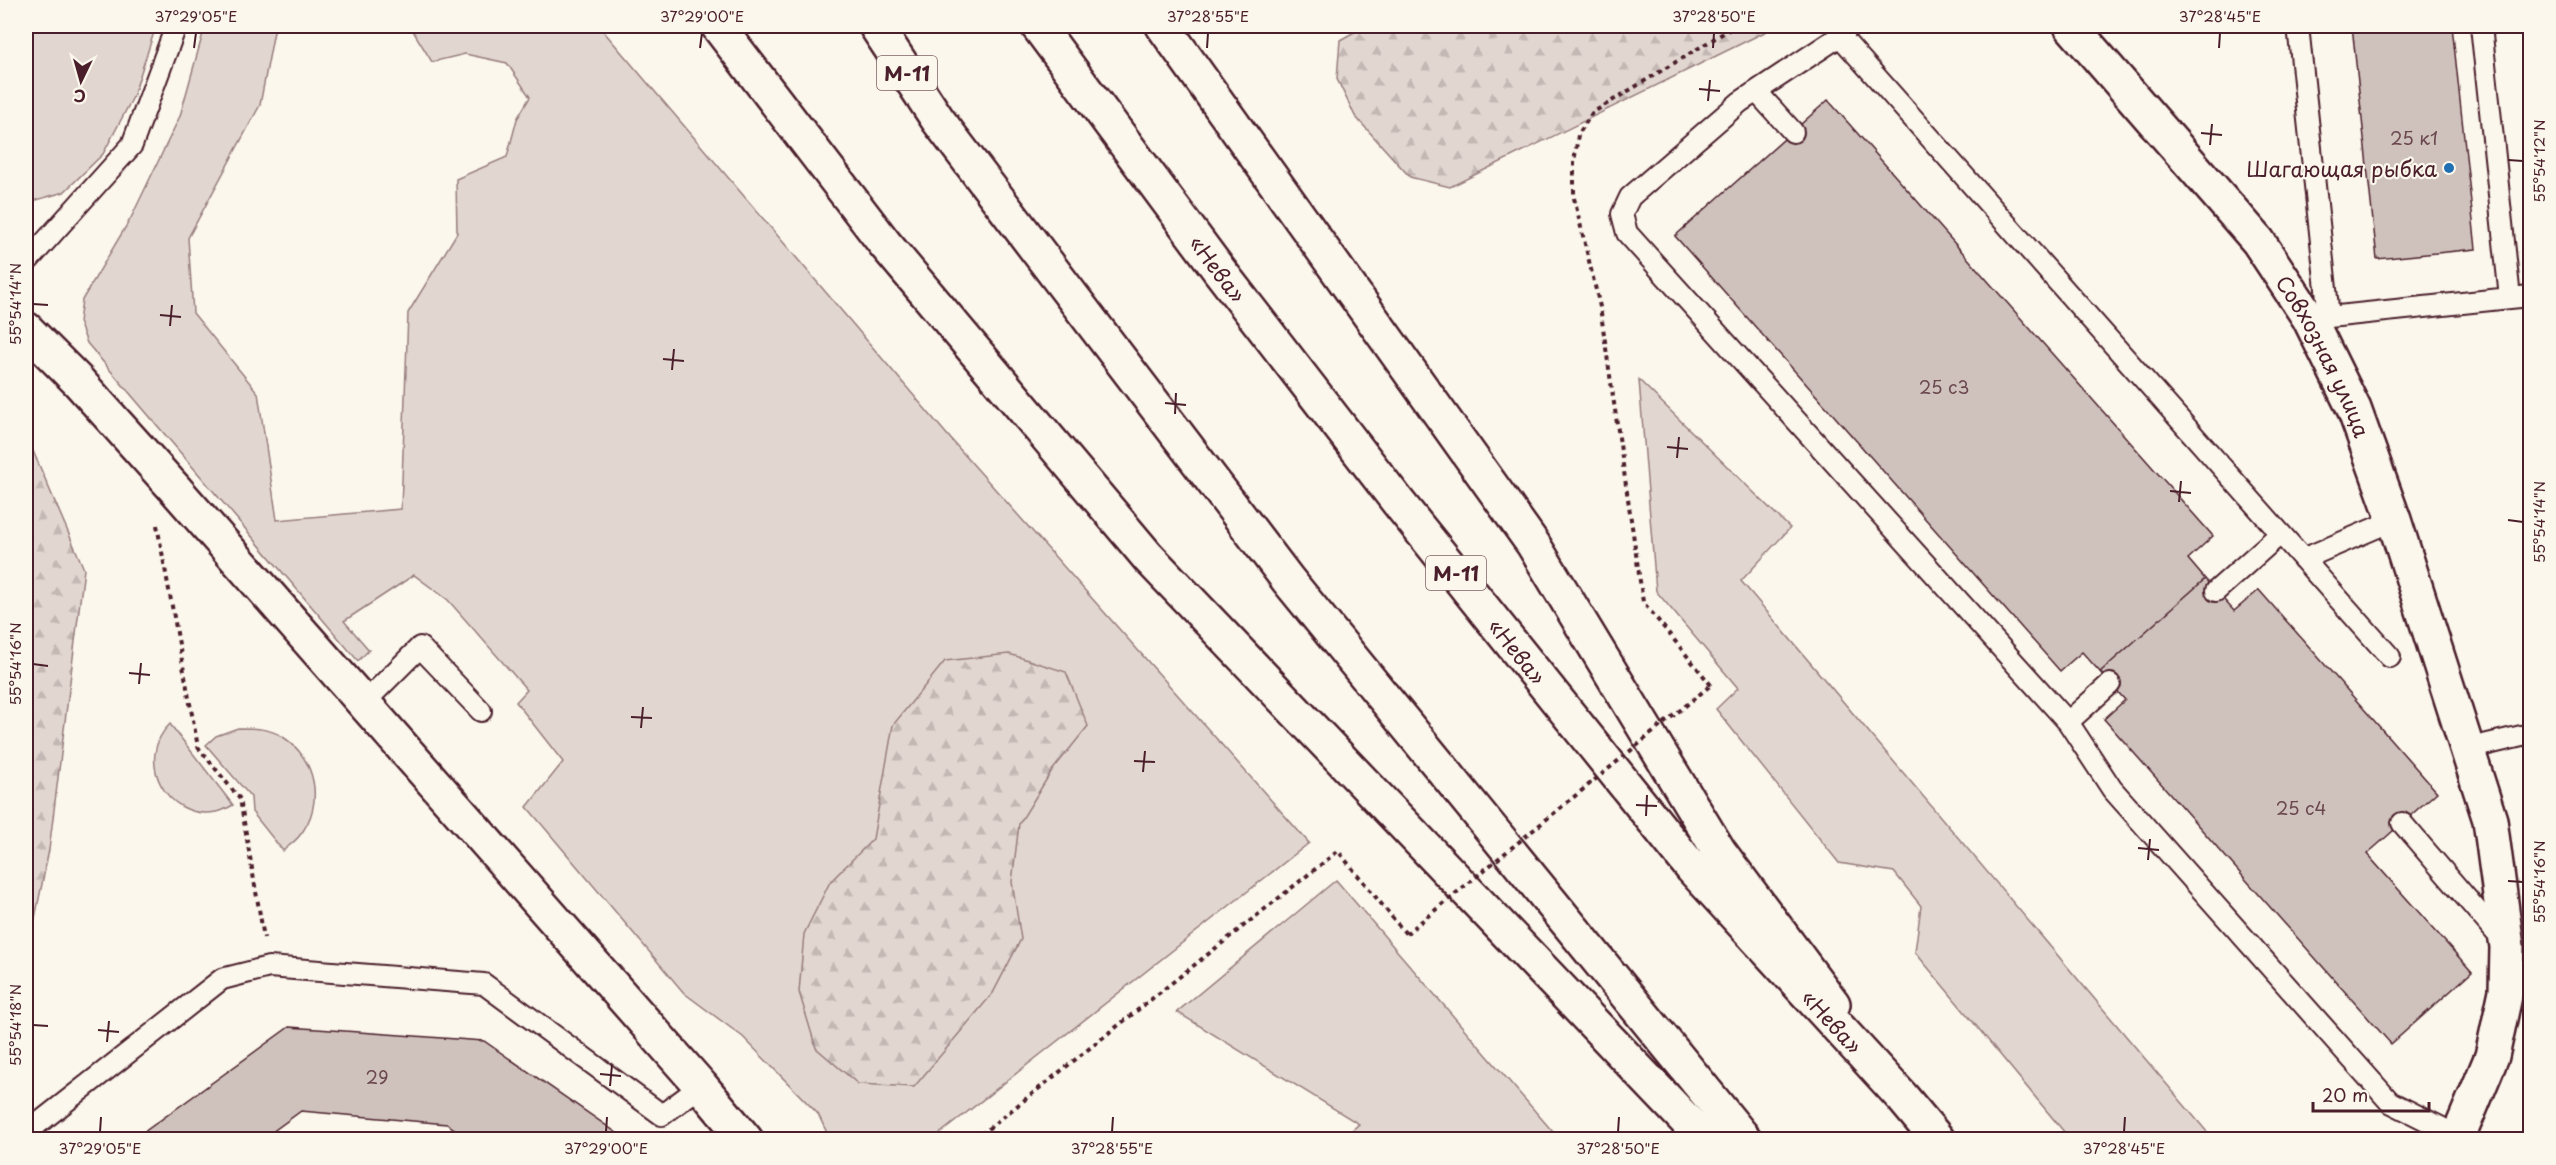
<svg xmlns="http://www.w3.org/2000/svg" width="2556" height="1165" font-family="'Playpen Sans',sans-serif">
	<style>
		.green { fill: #e2d7d0; stroke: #967b7e; stroke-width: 1.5 }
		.forest { fill: url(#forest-firs); stroke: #967b7e; stroke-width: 1.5 }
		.building { fill: #cfc2bc; stroke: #4a1f2b; stroke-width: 1.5 }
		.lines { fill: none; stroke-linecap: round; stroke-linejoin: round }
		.service-casing { stroke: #4a1f2b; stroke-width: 24 }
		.minor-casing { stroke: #4a1f2b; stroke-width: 38 }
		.tertiary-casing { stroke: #4a1f2b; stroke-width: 38 }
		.trunk-casing { stroke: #4a1f2b; stroke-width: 38 }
		.motorway-casing { stroke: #4a1f2b; stroke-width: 38 }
		.path { stroke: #4a1f2b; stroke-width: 4; stroke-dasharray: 4.5 4.5; stroke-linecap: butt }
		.service { stroke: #fbf7ec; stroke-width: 20 }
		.minor { stroke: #fbf7ec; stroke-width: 33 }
		.tertiary { stroke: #fbf7ec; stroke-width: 33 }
		.trunk { stroke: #fbf7ec; stroke-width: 33 }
		.motorway { stroke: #fbf7ec; stroke-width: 33 }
		.path-bridge { stroke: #4a1f2b; stroke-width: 4; stroke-dasharray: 4.5 4.5; stroke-linecap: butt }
		.ticks { fill: none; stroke: #4a1f2b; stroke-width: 2 }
		.poi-dot { fill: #1f6fb2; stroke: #fbf7ec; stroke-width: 2 }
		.labels { text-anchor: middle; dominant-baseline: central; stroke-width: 4.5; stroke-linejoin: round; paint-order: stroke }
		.number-label { font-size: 18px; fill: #6b484f }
		.shield { fill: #fbf7ec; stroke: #7f6065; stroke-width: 1.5 }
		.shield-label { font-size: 20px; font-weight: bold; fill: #4a1f2b }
		.poi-label { font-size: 21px; fill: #4a1f2b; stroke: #fbf7ec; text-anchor: end }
		.street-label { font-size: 21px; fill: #4a1f2b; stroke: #fbf7ec }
		.neatline { fill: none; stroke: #4a1f2b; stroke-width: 2 }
		.ticks-label { font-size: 15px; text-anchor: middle; fill: #4a1f2b }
	</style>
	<defs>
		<pattern id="forest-firs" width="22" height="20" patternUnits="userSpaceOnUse" patternTransform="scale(1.5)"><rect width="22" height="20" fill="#e2d7d0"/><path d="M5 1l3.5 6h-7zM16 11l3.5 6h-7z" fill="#c3b8b3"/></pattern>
	</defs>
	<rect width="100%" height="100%" fill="#fbf7ec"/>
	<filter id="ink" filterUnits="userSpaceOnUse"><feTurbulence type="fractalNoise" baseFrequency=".0167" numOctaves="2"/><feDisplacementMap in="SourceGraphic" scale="12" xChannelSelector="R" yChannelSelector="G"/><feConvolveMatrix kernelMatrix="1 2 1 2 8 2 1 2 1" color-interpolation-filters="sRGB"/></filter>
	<g filter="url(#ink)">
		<path class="green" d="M 26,26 L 156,26 L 133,97 L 103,154 L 64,192 L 26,203 Z
			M 205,26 L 278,26 L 275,26 L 260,105 L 188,238 L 193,313 L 258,393 L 277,520 L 401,509 L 408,313 L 457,233 L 456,179 L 507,157 L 517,119 L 530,97 L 507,63 L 465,54 L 432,62 L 410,26 L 599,26 L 955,444 L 1309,843 L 933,1139 L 830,1139 L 818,1114 L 743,1037 L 684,993 L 527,807 L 563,762 L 516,702 L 527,690 L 448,600 L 414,575 L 344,621 L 369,650 L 358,661 L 87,343 L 79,322 L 82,300 L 131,218 L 180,116 Z
			M 1639,380 L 1790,528 L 1741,581 L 2213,1139 L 2070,1139 L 1915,952 L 1921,906 L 1894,872 L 1839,863 L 1716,709 L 1738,688 L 1656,591 Z
			M 170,724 L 233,805 C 228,808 222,811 216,812 C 166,821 134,759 170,724 Z
			M 238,728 C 253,728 270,728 283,737 C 316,758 325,804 300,835 C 296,841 288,846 283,851 L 252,812 L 251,797 L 206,745 L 216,736 Z
			M 1336,880 L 1559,1139 L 1342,1139 L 1359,1124 L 1177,1012 Z"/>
		<path class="forest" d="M 1365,26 L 1777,26 L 1450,187 L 1410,177 L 1355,116 L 1337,79 L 1340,40 Z
			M 26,445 L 33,451 L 84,569 L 49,850 L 26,962 Z
			M 1009,654 L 1066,672 L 1088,726 L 1051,772 L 1019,824 L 1012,882 L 1021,939 L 993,993 L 914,1087 L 858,1084 L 816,1048 L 799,992 L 804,934 L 830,882 L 873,839 L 893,725 L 945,661 Z"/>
		<path class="building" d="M 2352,26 L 2452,26 L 2476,249 L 2377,259 Z
			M 1828,100 L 2213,536 L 2188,559 L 2205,579 L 2100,672 L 2082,652 L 2060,671 L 1675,236 Z
			M 2205,579 L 2234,611 L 2259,590 L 2437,792 L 2367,854 L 2472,972 L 2391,1044 L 2104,719 L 2125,700 L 2100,672 Z
			M 289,1027 L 484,1041 L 627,1140 L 471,1140 L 447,1124 L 301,1111 L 261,1140 L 133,1140 Z"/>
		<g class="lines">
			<defs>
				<path id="service" d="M 1850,26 L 1840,36 L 1740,102 L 1630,197 L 1622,214 L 1627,233 L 2068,722 L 2112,789 L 2390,1102 L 2458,1136
					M 2298,26 L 2329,317 L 2510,298 L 2481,26
					M 1840,36 L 2390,657
					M 1757,92 L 1793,132
					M 26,263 L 132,145 L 176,26
					M 2510,298 L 2530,296
					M 2303,559 L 2394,520
					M 2216,591 L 2280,534
					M 364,703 L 420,647 L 481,711
					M 2068,722 L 2110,684
					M 2467,749 L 2530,734
					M 2402,823 L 2504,942
					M 26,1133 L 222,979 L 269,967 L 484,984 L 662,1115 L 701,1086"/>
				<g id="minor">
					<path id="s1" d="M 2071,26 L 2258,241 L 2309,318 L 2354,409 L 2394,520 L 2490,820 L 2507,947 L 2506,991 L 2492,1056 L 2457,1140"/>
					<path d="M 26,329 L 78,381 L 176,490 L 701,1086 L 746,1140"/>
				</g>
				<path id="tertiary" d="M 1163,26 L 1533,544 L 1719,851 L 1833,1004"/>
				<path id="trunk" d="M 718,26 L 885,244 L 1148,557 L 1705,1140"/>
				<g id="motorway">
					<path d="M 876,26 L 938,120 L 1288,580 L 1745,1140"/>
					<path id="s2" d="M 1038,26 L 1219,270 L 1398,502 L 1692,868 L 1902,1097 L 1938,1140"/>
				</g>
			</defs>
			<use href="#service" class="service-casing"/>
			<use href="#minor" class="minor-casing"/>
			<use href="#tertiary" class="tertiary-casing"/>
			<use href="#trunk" class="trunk-casing"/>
			<use href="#motorway" class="motorway-casing"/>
			<path class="path" d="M 157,525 L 198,747 L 240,799 L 264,938
				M 1711,685 L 1643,602 L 1600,307 L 1574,198 L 1574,163 L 1578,135 L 1592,113 L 1735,26
				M 974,1140 L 1338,851 L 1406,934"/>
			<use href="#service" class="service"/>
			<use href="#minor" class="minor"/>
			<use href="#tertiary" class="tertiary"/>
			<use href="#trunk" class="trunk"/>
			<use href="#motorway" class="motorway"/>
			<path class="path-bridge" d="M 1406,934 L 1711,685"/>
		</g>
	</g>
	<path class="ticks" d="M 194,48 L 196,33M 700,48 L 702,33M 1207,48 L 1208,33M 1713,48 L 1714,33M 2219,48 L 2220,33M 1699,89 L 1720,91M 1708,101 L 1710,80M 2201,133 L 2222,135M 2210,145 L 2212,124M 2508,160 L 2523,161M 33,304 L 48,305M 160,315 L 181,317M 170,326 L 172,305M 663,359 L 684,361M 672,370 L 674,349M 1165,403 L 1186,405M 1175,414 L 1176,393M 1667,447 L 1688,449M 1677,458 L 1679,437M 2170,491 L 2191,493M 2179,502 L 2181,481M 2508,520 L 2523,522M 33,664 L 48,666M 129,673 L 150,675M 139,684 L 141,663M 631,717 L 652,718M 641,728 L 643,707M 1134,761 L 1155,762M 1143,772 L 1145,751M 1636,805 L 1657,806M 1646,816 L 1647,795M 2138,848 L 2159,850M 2148,860 L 2150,839M 2508,881 L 2523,882M 33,1025 L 48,1026M 98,1030 L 119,1032M 107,1042 L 109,1021M 600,1074 L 621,1076M 610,1086 L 612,1065M 100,1132 L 101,1117M 606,1132 L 607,1117M 1112,1132 L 1113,1117M 1618,1132 L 1619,1117M 2124,1132 L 2125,1117"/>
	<circle class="poi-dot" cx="2449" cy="168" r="6"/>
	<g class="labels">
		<g class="number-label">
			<text x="2414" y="137">25 к1</text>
			<text x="1944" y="386">25 с3</text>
			<text x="2301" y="807">25 с4</text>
			<text x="377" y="1076">29</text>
		</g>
		<g class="shield">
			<rect x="877" y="56" width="60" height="34" rx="4.5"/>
			<rect x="1426" y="556" width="60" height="34" rx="4.5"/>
		</g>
		<g class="shield-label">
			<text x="907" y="73">М-11</text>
			<text x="1456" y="573">М-11</text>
		</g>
		<g class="poi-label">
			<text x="2437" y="168">Шагающая рыбка</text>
		</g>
		<g class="street-label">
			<text stroke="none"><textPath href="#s2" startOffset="302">«Нева»</textPath></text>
			<text stroke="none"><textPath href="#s1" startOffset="418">Совхозная улица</textPath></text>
			<text stroke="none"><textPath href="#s2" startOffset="788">«Нева»</textPath></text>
			<text stroke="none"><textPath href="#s2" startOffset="1274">«Нева»</textPath></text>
		</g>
	</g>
	<rect width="2556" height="1165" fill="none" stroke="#fbf7ec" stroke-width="66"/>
	<g transform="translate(81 81) rotate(185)" stroke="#fbf7ec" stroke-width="4.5" paint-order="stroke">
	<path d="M0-4.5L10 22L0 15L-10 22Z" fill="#4a1f2b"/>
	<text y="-9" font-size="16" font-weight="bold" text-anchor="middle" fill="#4a1f2b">С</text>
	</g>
	<path d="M2313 1102v9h116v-9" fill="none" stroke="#4a1f2b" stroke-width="3"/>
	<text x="2322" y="1102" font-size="18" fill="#4a1f2b" stroke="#fbf7ec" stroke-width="4.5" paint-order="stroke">20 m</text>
	<rect x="33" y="33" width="2490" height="1099" class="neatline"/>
	<g class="ticks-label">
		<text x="196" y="22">37°29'05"E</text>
		<text x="702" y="22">37°29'00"E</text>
		<text x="1208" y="22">37°28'55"E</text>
		<text x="1714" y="22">37°28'50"E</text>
		<text x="2220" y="22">37°28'45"E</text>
		<text transform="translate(2540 161) rotate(-90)" y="5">55°54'12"N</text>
		<text transform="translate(16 304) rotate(-90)" y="5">55°54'14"N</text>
		<text transform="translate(2540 522) rotate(-90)" y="5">55°54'14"N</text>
		<text transform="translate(16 664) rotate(-90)" y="5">55°54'16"N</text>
		<text transform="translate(2540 882) rotate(-90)" y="5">55°54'16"N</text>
		<text transform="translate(16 1025) rotate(-90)" y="5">55°54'18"N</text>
		<text x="100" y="1154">37°29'05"E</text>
		<text x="606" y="1154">37°29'00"E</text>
		<text x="1112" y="1154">37°28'55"E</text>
		<text x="1618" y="1154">37°28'50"E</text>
		<text x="2124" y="1154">37°28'45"E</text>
	</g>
</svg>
